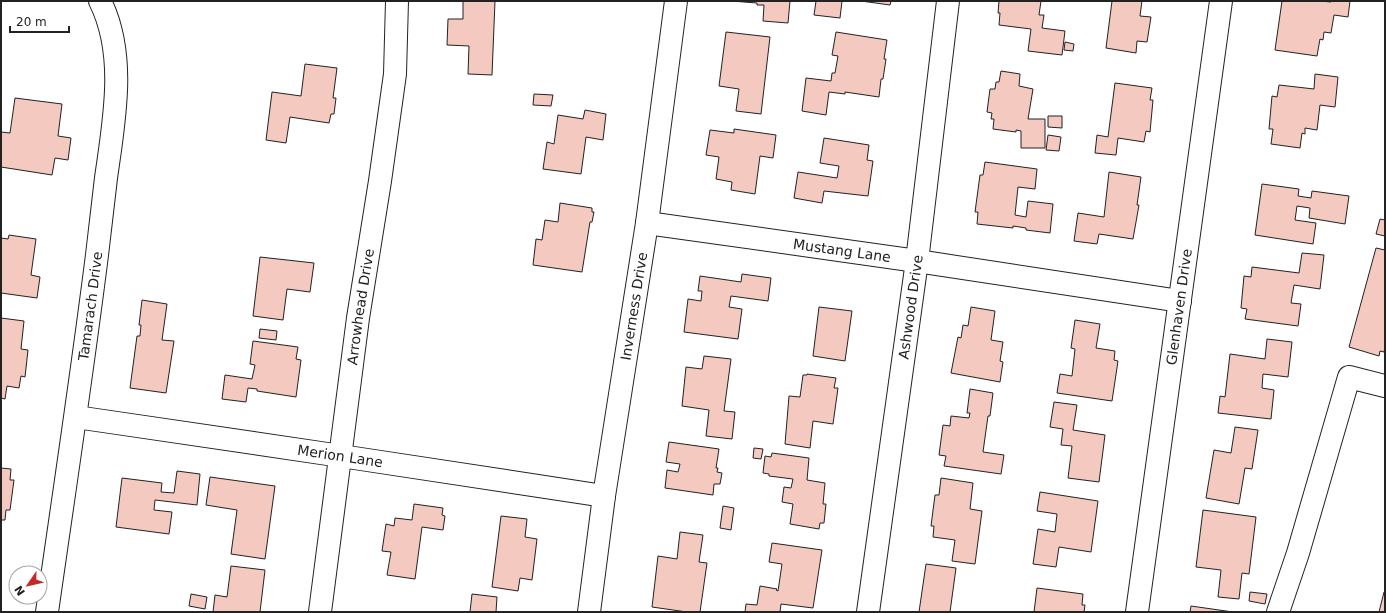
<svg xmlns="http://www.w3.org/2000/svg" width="1386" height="613" font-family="'DejaVu Sans',sans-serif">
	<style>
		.building { fill: #f3c9c0; stroke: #222 }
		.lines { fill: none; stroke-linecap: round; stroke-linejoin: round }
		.minor-casing { stroke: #222; stroke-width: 24 }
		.minor { stroke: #fff; stroke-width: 22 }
		.labels { text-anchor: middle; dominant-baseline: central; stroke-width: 3; stroke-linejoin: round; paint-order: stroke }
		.street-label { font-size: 14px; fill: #222; stroke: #fff }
	</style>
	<rect width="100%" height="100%" fill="#fff"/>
	<path class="building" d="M 463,1 L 495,1 L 492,75 L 468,74 L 469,46 L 447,45 L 448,19 L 463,19 Z
		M 731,1 L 790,1 L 788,23 L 763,21 L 764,5 L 757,5 L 757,3 Z
		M 816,1 L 842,1 L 840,18 L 814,15 Z
		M 861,1 L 891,1 L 890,5 Z
		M 999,1 L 1041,1 L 1039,15 L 1044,15 L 1042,28 L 1065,31 L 1062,55 L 1028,51 L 1031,29 L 999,25 L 1000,13 L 998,13 Z
		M 1112,1 L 1142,1 L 1140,16 L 1151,17 L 1147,42 L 1137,41 L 1136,53 L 1106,48 Z
		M 1282,1 L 1320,1 L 1331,2 L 1331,1 L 1350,1 L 1348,17 L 1334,15 L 1331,33 L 1324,32 L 1323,40 L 1320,39 L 1317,56 L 1275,50 Z
		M 726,32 L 770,37 L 761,114 L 736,111 L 739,89 L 719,86 Z
		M 836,32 L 887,40 L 884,59 L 886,59 L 883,79 L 881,79 L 879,97 L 845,92 L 845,94 L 829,92 L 826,115 L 802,111 L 806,78 L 831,81 L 832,73 L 835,73 L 838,56 L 832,55 Z
		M 1065,42 L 1074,44 L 1073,51 L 1064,50 Z
		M 305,64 L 337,68 L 333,98 L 336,98 L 334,114 L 331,114 L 329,123 L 290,117 L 286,143 L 266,140 L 272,92 L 301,96 Z
		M 1001,71 L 1020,74 L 1019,86 L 1033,89 L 1028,119 L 1045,119 L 1045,148 L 1021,148 L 1021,131 L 1016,130 L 1016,132 L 993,129 L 994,119 L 991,119 L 992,113 L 987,112 L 990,89 L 995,89 L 996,82 L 999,82 Z
		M 1315,74 L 1338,77 L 1335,107 L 1320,105 L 1317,130 L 1305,128 L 1305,134 L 1302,133 L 1300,148 L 1271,144 L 1273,129 L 1269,129 L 1272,96 L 1277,97 L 1279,85 L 1314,89 Z
		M 1115,83 L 1152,88 L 1150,100 L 1153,100 L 1150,132 L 1146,131 L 1144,142 L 1118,138 L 1116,155 L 1095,153 L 1097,135 L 1108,137 Z
		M 534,94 L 553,95 L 551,106 L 533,105 Z
		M 15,98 L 62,104 L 58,136 L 71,138 L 68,160 L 55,158 L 52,175 L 1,167 L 1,132 L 10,133 Z
		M 585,110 L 606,114 L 603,140 L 586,137 L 581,174 L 543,169 L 547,142 L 554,144 L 558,115 L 583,119 Z
		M 1048,116 L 1062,116 L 1062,128 L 1048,127 Z
		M 734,129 L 776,135 L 773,158 L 760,156 L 755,194 L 731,190 L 732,182 L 716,179 L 719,157 L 706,155 L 710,130 L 734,133 Z
		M 1048,135 L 1061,137 L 1059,151 L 1046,150 Z
		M 824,138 L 869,145 L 867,160 L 873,161 L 868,196 L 824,191 L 822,203 L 794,198 L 798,172 L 837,178 L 839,166 L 820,163 Z
		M 985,162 L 1037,169 L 1035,189 L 1018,187 L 1015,215 L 1026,217 L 1028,201 L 1053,204 L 1050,233 L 1026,230 L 1026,228 L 1013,226 L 1013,228 L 977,224 L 978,212 L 975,212 L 980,175 L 983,175 Z
		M 1109,172 L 1141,177 L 1137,205 L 1139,205 L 1133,239 L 1099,234 L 1097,244 L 1074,241 L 1078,213 L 1104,217 Z
		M 1262,184 L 1299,189 L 1298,196 L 1311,198 L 1312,191 L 1349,196 L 1345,224 L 1309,218 L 1310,208 L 1297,206 L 1295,220 L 1316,223 L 1313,244 L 1255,235 Z
		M 560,203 L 592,208 L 592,212 L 594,212 L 592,222 L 590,222 L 582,272 L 533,265 L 536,239 L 542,240 L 545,220 L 558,222 Z
		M 1380,219 L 1385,220 L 1385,236 L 1376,234 Z
		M 9,235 L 36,239 L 31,275 L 40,277 L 37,298 L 1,293 L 1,238 L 8,239 Z
		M 1376,248 L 1385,250 L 1385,347 L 1384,352 L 1380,351 L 1379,356 L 1349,347 Z
		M 1302,253 L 1324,255 L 1320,289 L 1294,285 L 1291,303 L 1301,304 L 1298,326 L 1245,319 L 1247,309 L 1241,308 L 1244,276 L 1251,277 L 1252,267 L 1299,273 Z
		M 260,257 L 314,263 L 310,292 L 287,289 L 283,320 L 253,316 Z
		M 742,274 L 771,278 L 768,301 L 731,296 L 729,307 L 742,309 L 738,339 L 684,332 L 688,299 L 701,301 L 702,291 L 698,291 L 700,276 L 741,282 Z
		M 142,300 L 167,304 L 162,340 L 174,341 L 166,393 L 130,388 L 137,336 L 140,336 L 141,325 L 139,325 Z
		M 819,307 L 852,311 L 845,361 L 813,356 Z
		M 971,307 L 995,311 L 991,340 L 1003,342 L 1000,361 L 1003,362 L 1000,382 L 951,373 L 958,337 L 961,338 L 963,325 L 968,326 Z
		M 1,318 L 24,321 L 21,349 L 28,350 L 25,377 L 21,376 L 19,388 L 7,386 L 5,399 L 1,398 Z
		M 1075,320 L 1100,324 L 1096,348 L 1115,351 L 1114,360 L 1118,361 L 1112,401 L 1057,393 L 1060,374 L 1072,376 L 1075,349 L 1071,348 Z
		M 260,329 L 277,331 L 276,340 L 259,338 Z
		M 1267,339 L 1292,342 L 1288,377 L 1263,374 L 1262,388 L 1274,390 L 1271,419 L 1218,413 L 1220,396 L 1225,397 L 1230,354 L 1265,359 Z
		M 253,341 L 298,347 L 296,359 L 301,360 L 296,397 L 257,391 L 257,389 L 248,388 L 246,402 L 222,399 L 225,375 L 252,379 L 255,365 L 250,364 Z
		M 704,356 L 731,359 L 724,411 L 735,412 L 732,439 L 706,436 L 709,410 L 682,406 L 686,367 L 702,369 Z
		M 807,374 L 836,378 L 834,388 L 838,388 L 833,424 L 813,421 L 810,448 L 785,444 L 789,396 L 800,397 L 803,375 L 807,375 Z
		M 970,389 L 993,393 L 990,416 L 988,416 L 983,452 L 1004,455 L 1001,474 L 944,466 L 946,456 L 939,455 L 943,425 L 950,426 L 951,416 L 969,418 L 970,413 L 967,413 Z
		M 1054,402 L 1077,405 L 1073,430 L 1105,435 L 1099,482 L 1068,478 L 1072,446 L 1061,445 L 1063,429 L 1050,427 Z
		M 1235,427 L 1258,430 L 1252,469 L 1245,468 L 1239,504 L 1206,498 L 1214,450 L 1231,453 Z
		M 669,442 L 719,449 L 716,468 L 718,468 L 717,472 L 722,473 L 720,484 L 714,484 L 713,495 L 665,488 L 667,470 L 678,472 L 680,464 L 666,462 Z
		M 754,448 L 763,449 L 761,459 L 753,458 Z
		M 772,453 L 809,458 L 807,480 L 825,483 L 823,504 L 826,504 L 824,523 L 820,523 L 819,529 L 790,524 L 793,504 L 782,502 L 784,487 L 791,488 L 793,479 L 769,476 L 769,474 L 763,473 L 765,456 L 771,457 Z
		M 1,468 L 11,469 L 10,480 L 14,480 L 10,510 L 6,510 L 5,520 L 1,520 Z
		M 177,471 L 200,474 L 197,505 L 155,500 L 154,510 L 172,512 L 169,534 L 116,527 L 122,478 L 162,483 L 161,492 L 174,493 Z
		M 210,477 L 275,486 L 265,559 L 231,554 L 237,510 L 206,505 Z
		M 941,478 L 973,483 L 970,509 L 982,511 L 975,564 L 952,561 L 955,540 L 933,537 L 934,526 L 931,526 L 935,495 L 939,495 Z
		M 1040,492 L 1098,501 L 1091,552 L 1059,547 L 1056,567 L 1033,564 L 1038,529 L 1055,532 L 1057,514 L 1037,511 Z
		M 414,504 L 443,508 L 442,515 L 445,516 L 443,530 L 422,527 L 415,579 L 387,575 L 391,552 L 382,551 L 386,524 L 394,526 L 395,518 L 412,520 Z
		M 723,506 L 734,508 L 731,530 L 720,528 Z
		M 1203,510 L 1256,517 L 1249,574 L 1242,573 L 1239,599 L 1218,597 L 1221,570 L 1196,567 Z
		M 501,516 L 527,519 L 525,537 L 537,539 L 532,580 L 520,578 L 518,591 L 492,587 Z
		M 680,532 L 703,535 L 699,562 L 707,563 L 700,612 L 687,612 L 652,607 L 658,556 L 677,559 Z
		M 772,543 L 822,550 L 813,608 L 781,604 L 780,612 L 745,612 L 746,604 L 757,605 L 760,586 L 777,589 L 776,590 L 778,591 L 782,564 L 769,562 Z
		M 926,564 L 956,568 L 950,612 L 919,612 Z
		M 231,566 L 265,570 L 260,612 L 213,612 L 215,595 L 227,597 Z
		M 1037,588 L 1083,594 L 1082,605 L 1085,605 L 1084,612 L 1034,612 Z
		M 1250,592 L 1267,594 L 1265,604 L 1249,601 Z
		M 1384,592 L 1385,592 L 1385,612 L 1379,612 Z
		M 191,594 L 207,597 L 205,609 L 189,606 Z
		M 472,594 L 497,597 L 496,612 L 470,612 Z
		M 1191,606 L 1233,612 L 1190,612 Z"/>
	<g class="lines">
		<defs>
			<g id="minor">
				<path id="s1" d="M 647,223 L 917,261 L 1180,301"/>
				<path id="s2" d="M 76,417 L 341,456 L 604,496"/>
				<path id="s3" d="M 47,612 C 64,493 82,374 97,255 C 100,229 103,204 106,178 C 114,121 127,55 100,1"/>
				<path id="s4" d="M 320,612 L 358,318 L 380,181 L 395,74 L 397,1"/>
				<path id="s5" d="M 589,612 L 604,496 L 647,223 L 676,1"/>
				<path id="s6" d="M 868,612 L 917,261 L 948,1"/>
				<path id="s7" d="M 1137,612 L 1221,1"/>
				<path d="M 1278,612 L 1298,553 L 1349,377 L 1385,386"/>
			</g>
		</defs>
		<use href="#minor" class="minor-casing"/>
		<use href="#minor" class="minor"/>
	</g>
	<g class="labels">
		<g class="street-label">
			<text stroke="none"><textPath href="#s1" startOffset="197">Mustang Lane</textPath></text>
			<text stroke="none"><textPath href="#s3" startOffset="309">Tamarach Drive</textPath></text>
			<text stroke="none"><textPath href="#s4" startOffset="308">Arrowhead Drive</textPath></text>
			<text stroke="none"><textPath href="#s5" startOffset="309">Inverness Drive</textPath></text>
			<text stroke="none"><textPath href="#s6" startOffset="308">Ashwood Drive</textPath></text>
			<text stroke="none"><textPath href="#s7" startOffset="308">Glenhaven Drive</textPath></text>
			<text stroke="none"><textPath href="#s2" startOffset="267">Merion Lane</textPath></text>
		</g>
	</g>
	<rect width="1386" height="613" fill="none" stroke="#222222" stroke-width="4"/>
	<g transform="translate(28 585) rotate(236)"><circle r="19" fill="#ffffff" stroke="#a7a7a7"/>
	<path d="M0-3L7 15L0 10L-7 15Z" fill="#c62828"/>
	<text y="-6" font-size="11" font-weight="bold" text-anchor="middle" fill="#222222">N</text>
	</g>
	<path d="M10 26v6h59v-6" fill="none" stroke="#222222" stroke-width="2"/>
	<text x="16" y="26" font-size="12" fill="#222222" stroke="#ffffff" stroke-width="3" paint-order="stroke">20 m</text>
</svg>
